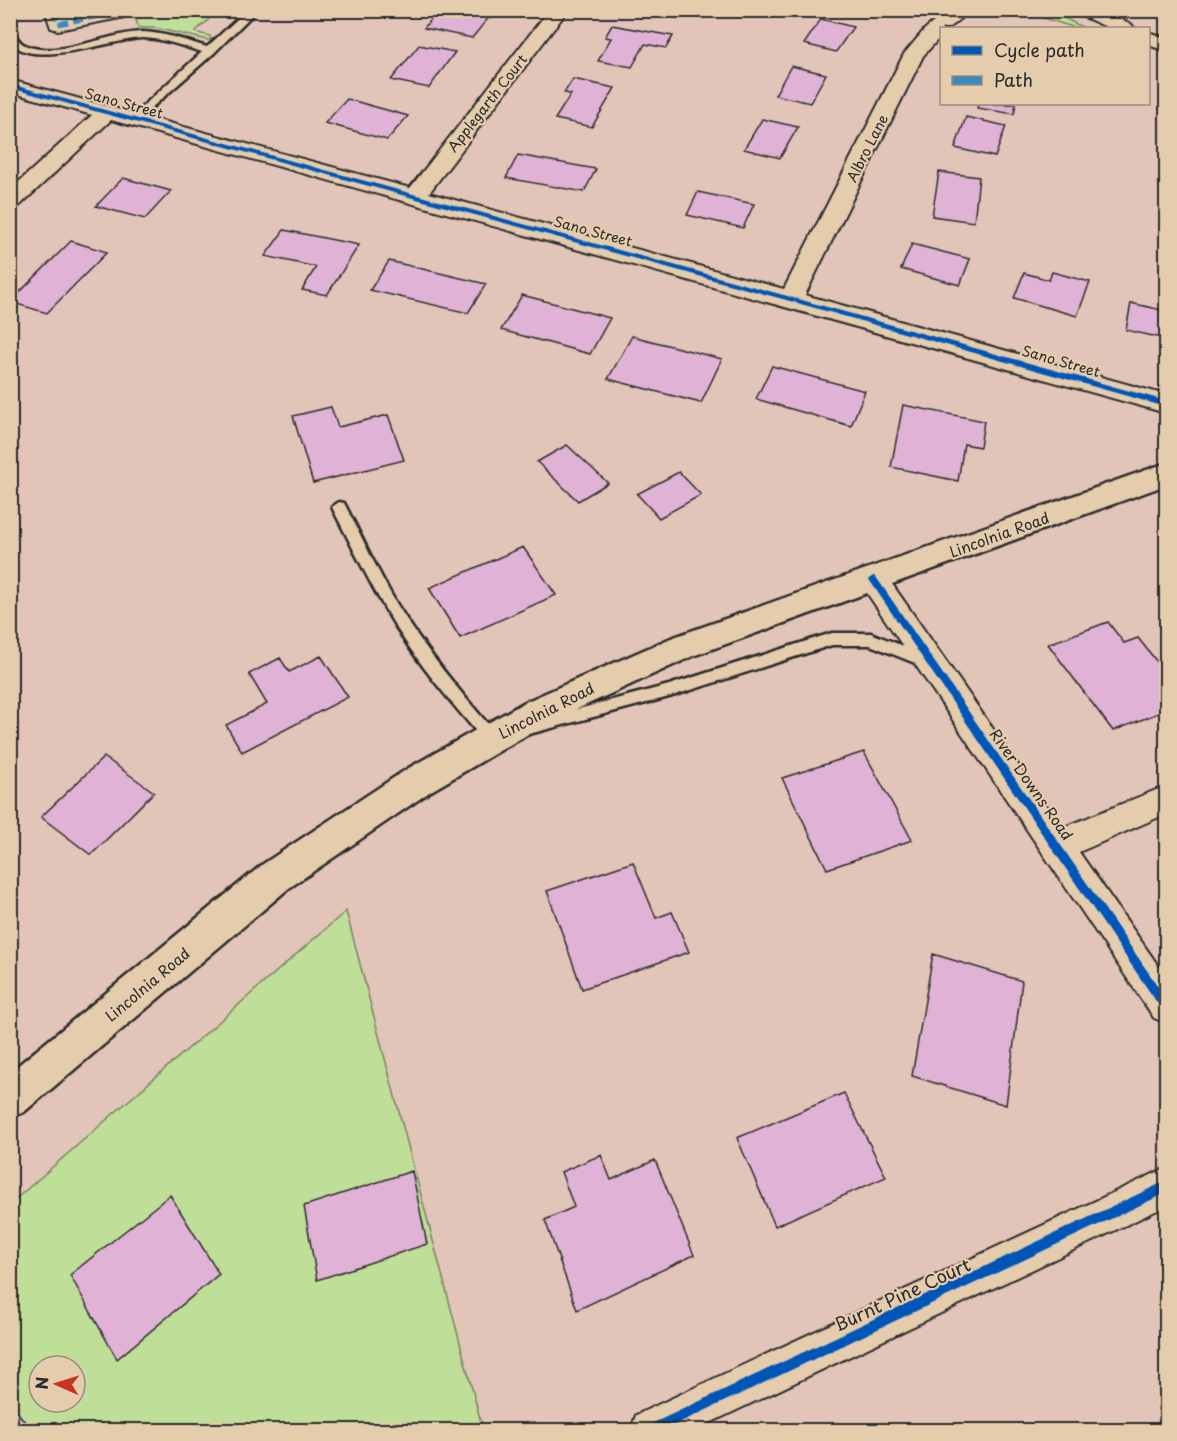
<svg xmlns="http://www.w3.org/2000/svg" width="1177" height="1441" font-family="'Playpen Sans',sans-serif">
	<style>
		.green { fill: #bfde97; stroke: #758461; stroke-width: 1.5; fill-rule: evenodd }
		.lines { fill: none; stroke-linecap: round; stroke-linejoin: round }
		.stream { fill: #6b8ca4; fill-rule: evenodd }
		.building { fill: #e0b2d6; stroke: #2b2b2b; stroke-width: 1.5 }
		.lane-casing { stroke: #2b2b2b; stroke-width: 5 }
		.street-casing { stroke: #2b2b2b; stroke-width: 4 }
		.secondary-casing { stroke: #2b2b2b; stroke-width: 5 }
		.lane { fill: #e4ccad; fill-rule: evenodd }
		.street { fill: #e4ccad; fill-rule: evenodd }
		.secondary { fill: #e4ccad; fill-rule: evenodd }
		.quiet { stroke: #3a8ac2; stroke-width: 5; stroke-dasharray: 10 5; stroke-linecap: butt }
		.cycleway-casing { stroke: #e4ccad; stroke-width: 4 }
		.cycleway { fill: #0057b8; fill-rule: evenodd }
		.labels { text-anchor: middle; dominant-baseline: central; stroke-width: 4.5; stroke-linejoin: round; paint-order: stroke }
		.far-street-label { font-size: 14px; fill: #2b2b2b; stroke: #e4ccad }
		.street-label { font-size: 15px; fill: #2b2b2b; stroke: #e4ccad }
		.near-street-label { font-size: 18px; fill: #2b2b2b; stroke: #e4ccad }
	</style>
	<rect width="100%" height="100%" fill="#e3c4b9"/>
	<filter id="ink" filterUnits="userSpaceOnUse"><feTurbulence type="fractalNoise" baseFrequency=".0167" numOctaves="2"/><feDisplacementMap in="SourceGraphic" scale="12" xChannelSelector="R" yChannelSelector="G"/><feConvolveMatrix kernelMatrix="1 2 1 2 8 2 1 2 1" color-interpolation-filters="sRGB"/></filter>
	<g filter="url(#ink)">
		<path class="green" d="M 165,11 L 218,11 L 195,32 L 210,36 L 211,39 L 208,40 L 155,28 L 139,28 L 135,18 L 157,13 L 159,17 L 167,15 Z
			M 1021,11 L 1050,11 L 1084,28 L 1076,28 Z
			M 346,911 L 483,1430 L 11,1430 L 10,1204 ZM 39,1366 L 75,1366 L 75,1402 L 39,1402 Z"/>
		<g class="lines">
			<path class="stream" d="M 164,11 L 167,11 L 167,15 L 159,16 L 155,14 Z"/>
		</g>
		<path class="building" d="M 66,10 L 104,10 L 69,18 Z
			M 455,10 L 495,10 L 472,38 L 424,28 L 435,14 L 449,17 Z
			M 821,19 L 853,27 L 836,52 L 804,44 Z
			M 612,25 L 673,36 L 666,48 L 645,44 L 632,67 L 598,61 L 611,38 L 605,37 Z
			M 419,45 L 455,52 L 429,88 L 391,80 Z
			M 791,66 L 826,74 L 810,103 L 775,95 Z
			M 573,79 L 615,88 L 592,127 L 555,119 L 571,94 L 564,93 Z
			M 347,99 L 408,116 L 387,140 L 325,123 Z
			M 978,104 L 1016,104 L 1014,114 L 977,108 Z
			M 966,117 L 1006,126 L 995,157 L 955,148 Z
			M 762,119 L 798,127 L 780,158 L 744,149 Z
			M 518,155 L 596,169 L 584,192 L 506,178 Z
			M 939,172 L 979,177 L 974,222 L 932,216 Z
			M 123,178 L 171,191 L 145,219 L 96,206 Z
			M 698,192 L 754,204 L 743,228 L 687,215 Z
			M 284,230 L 359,245 L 327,295 L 302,290 L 316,267 L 265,256 Z
			M 71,241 L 107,252 L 47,313 L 10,302 Z
			M 912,244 L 970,259 L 960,285 L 901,269 Z
			M 389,261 L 486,284 L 468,313 L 370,290 Z
			M 1052,272 L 1090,282 L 1077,316 L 1014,298 L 1024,273 L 1049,280 Z
			M 522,295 L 610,318 L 590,354 L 501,330 Z
			M 1131,303 L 1166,311 L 1166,339 L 1126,330 Z
			M 632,336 L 722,359 L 701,403 L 608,379 Z
			M 772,366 L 865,391 L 851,426 L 756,399 Z
			M 903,405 L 984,421 L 980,447 L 964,444 L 958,481 L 891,467 Z
			M 331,407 L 338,427 L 388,415 L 404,460 L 313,483 L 293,416 Z
			M 567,445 L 608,483 L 578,501 L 537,462 Z
			M 679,472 L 701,495 L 659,518 L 637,494 Z
			M 523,547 L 556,595 L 460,638 L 429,588 Z
			M 1108,622 L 1124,643 L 1138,638 L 1166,673 L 1166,710 L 1113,731 L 1048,644 Z
			M 321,656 L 348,697 L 242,752 L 226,725 L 267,704 L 249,674 L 280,658 L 289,672 Z
			M 864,752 L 912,840 L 827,869 L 782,778 Z
			M 104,757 L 154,792 L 91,855 L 41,817 Z
			M 633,862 L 656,918 L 672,912 L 689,952 L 582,989 L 547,891 Z
			M 933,954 L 1022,981 L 1006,1105 L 912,1076 Z
			M 844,1093 L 886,1177 L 775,1226 L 737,1138 Z
			M 601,1155 L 611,1180 L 655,1160 L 694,1255 L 577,1310 L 545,1220 L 574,1207 L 561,1172 Z
			M 412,1171 L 427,1244 L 317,1280 L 304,1206 Z
			M 170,1195 L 219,1274 L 117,1359 L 70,1275 Z
			M 10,1402 L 31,1430 L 10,1430 Z"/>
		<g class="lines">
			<defs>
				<path id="lane" d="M 247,10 L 257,10 L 214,53 L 134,123 L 129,120 L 130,118 L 202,52 C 183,46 164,39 144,38 C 117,37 10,78 10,31 C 16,34 18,41 23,44 C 53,61 110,32 143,32 C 165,33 187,41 207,47 Z
					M 339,502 L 344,503 C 362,537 378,573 398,606 C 426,651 459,691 494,731 L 502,731 L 505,736 L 502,741 L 491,745 L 486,743 C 458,710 429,677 405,641 C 377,599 355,552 332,507 Z
					M 832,633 L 871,633 L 930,657 L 932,661 L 930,665 L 925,667 L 870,645 L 832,645 L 669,697 L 529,734 L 524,733 L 521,728 L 524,723 L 529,722 L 669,685 Z"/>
				<path id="street" d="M 45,10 L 64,10 L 65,17 L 98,10 L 129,12 L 127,16 L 120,18 L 58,30 L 51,28 Z
					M 549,10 L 568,10 L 429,193 L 784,289 L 904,54 L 925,29 L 949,10 L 970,10 L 949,28 L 942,28 L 942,35 L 923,56 L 805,295 L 1166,395 L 1166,413 L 111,120 L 18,207 L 10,209 L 10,190 L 92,115 L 10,92 L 10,80 L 410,188 Z
					M 1075,10 L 1101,10 L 1131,24 L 1134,28 L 1109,28 L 1077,14 Z
					M 1148,32 L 1166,38 L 1166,51 L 1148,45 Z
					M 873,568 L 883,571 L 1062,828 L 1166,786 L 1166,814 L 1079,852 L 1166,977 L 1166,1023 L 1154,1018 L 863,587 L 859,579 L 863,571 Z
					M 1166,1168 L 1166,1206 L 695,1430 L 631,1430 L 636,1415 Z"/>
				<path id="secondary" d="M 1166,463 L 1166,485 L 693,656 L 549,722 L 431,791 L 289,888 L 24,1112 L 10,1118 L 10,1072 L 263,864 L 407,769 L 525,702 L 671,638 Z"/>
			</defs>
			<use href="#lane" class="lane-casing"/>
			<use href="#street" class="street-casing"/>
			<use href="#secondary" class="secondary-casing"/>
			<use href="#lane" class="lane"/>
			<use href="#street" class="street"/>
			<use href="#secondary" class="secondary"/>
			<path class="quiet" d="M 54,10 L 58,24 L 120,12"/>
			<defs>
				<path id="cycleway" d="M 10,84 L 791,297 L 1166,401 L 1166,407 L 790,301 L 10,88 Z
					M 873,576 L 876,577 L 1166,998 L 1166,1011 L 1162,1010 L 870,581 L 869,579 Z
					M 1166,1181 L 1166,1193 L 664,1430 L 645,1430 L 647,1426 Z"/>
			</defs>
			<use href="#cycleway" class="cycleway-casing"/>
			<use href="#cycleway" class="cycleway"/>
		</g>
	</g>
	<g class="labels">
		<g class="far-street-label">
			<text transform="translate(124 103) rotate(15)">Sano Street</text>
			<text transform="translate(487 103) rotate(-52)">Applegarth Court</text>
			<text transform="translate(867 148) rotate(-63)">Albro Lane</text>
			<text transform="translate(593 231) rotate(15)">Sano Street</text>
			<text transform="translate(1061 361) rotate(16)">Sano Street</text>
		</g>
		<g class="street-label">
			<text transform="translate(999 534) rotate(-20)">Lincolnia Road</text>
			<text transform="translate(546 710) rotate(-27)">Lincolnia Road</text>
			<text transform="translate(1032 784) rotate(55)">River Downs Road</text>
			<text transform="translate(147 984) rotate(-40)">Lincolnia Road</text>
		</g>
		<g class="near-street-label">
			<text transform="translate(902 1294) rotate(-25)">Burnt Pine Court</text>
		</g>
	</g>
	<rect width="1177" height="1441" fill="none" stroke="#e4ccad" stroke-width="36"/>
	<rect x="18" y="18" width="1141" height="1405" fill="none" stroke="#2b2b2b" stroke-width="2" filter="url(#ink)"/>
	<rect x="940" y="27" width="210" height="78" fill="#e4ccad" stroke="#9a8c79" stroke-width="1.5"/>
	<rect x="952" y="46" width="30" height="9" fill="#0057b8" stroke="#9a8c79" stroke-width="1.5"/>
	<text x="994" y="57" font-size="18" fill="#2b2b2b">Cycle path</text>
	<rect x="952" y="76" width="30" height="9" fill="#3a8ac2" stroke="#9a8c79" stroke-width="1.5"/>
	<text x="994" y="87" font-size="18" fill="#2b2b2b">Path</text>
	<g transform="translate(57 1384) rotate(273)"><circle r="28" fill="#e4ccad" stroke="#9a8c79" stroke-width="1.5"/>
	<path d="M0-4.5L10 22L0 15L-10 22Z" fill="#c8321e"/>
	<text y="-9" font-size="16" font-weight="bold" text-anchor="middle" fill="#2b2b2b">N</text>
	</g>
</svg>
